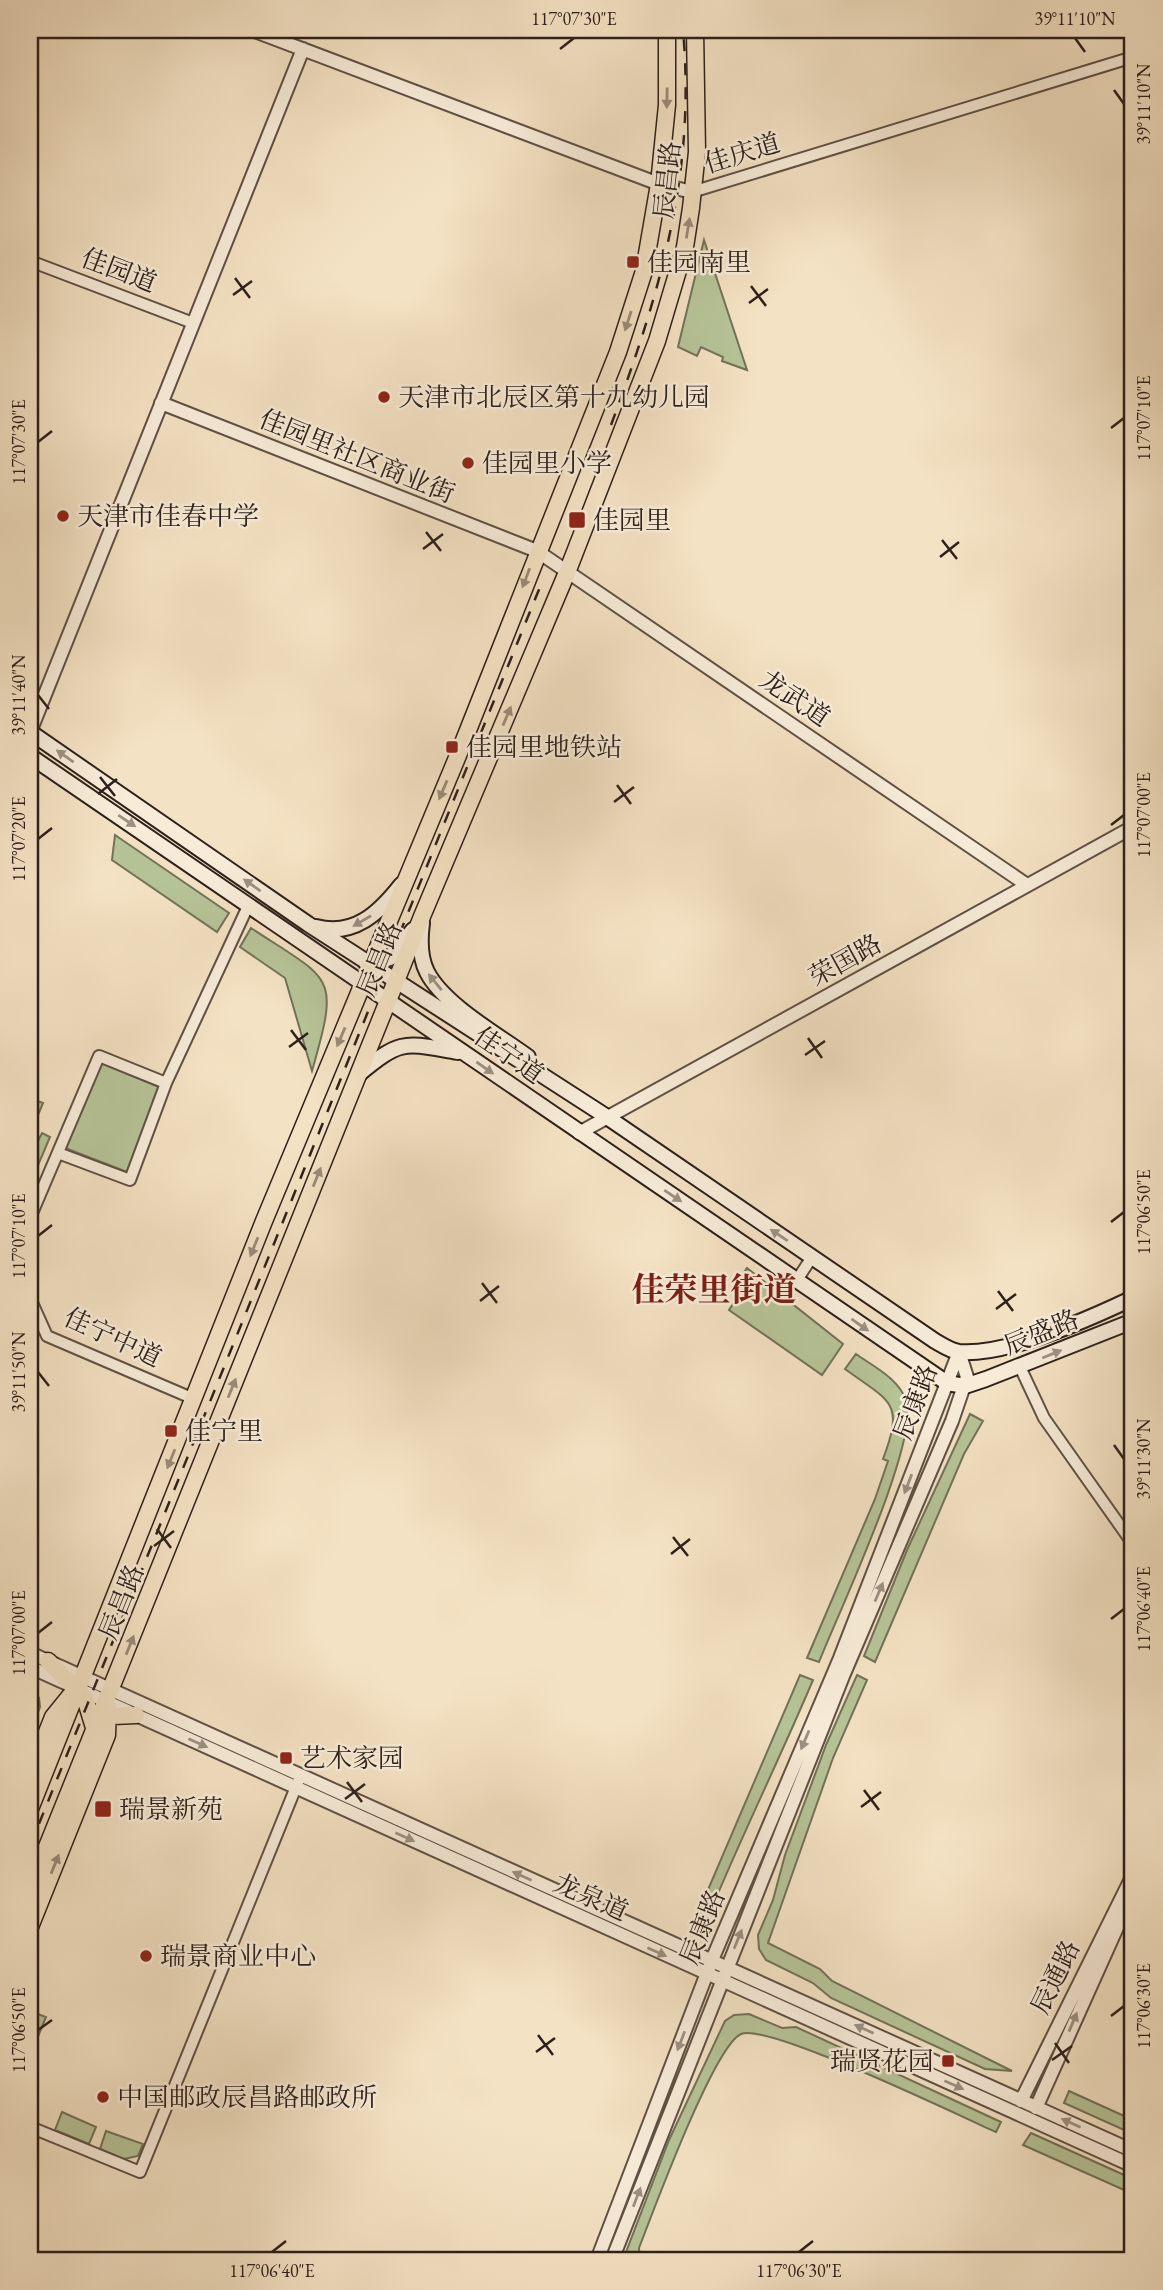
<svg xmlns="http://www.w3.org/2000/svg" width="1163" height="2290" font-family="'EB Garamond','Noto Serif SC',serif">
	<style>
		.green { fill: #b6c498; stroke: #727259; stroke-width: 2 }
		.lines { fill: none; stroke-linecap: round; stroke-linejoin: round }
		.minor-casing { stroke: #5f5044; stroke-width: 14 }
		.tertiary-casing { stroke: #5f5044; stroke-width: 16 }
		.secondary-casing { stroke: #2d201a; stroke-width: 18 }
		.primary-casing { stroke: #2d201a; stroke-width: 19 }
		.minor { stroke: #f8ecd9; stroke-width: 10 }
		.tertiary { stroke: #f8ecd9; stroke-width: 12 }
		.secondary { stroke: #f8ecd9; stroke-width: 14 }
		.primary { stroke: #f4e2c4; stroke-width: 16 }
		.rail { stroke: #2d201a; stroke-width: 2.5; stroke-dasharray: 12 12; stroke-linecap: butt }
		.oneway { fill: #9a8b78 }
		.oneway2 { fill: #9d9083 }
		.ticks { fill: none; stroke: #2d201a; stroke-width: 2.5 }
		.poi-dot { fill: #8f2418; stroke: #f8ecd9; stroke-width: 2.5 }
		.labels { text-anchor: middle; dominant-baseline: central; stroke-width: 5; stroke-linejoin: round; paint-order: stroke }
		.street-label { font-size: 26px; fill: #2d201a; stroke: #f8ecd9 }
		.poi-label { font-size: 26px; fill: #2d201a; stroke: #f8ecd9; text-anchor: start }
		.district-label { font-size: 33px; font-weight: bold; fill: #7a1f14; stroke: #f8ecd9 }
		.neatline { fill: none; stroke: #2d201a; stroke-width: 2.5 }
		.ticks-label { font-size: 18px; text-anchor: middle; fill: #2d201a }
	</style>
	<rect width="100%" height="100%" fill="#f4e2c4"/>
	<filter id="stains"><feTurbulence type="fractalNoise" baseFrequency=".00286" numOctaves="4"/><feColorMatrix values="0 0 0 0 .2 0 0 0 0 .09 0 0 0 0 .02 0 0 0 .5 -.17"/></filter>
	<radialGradient id="worn" r=".72"><stop offset=".6" stop-color="#630" stop-opacity="0"/><stop offset="1" stop-color="#630" stop-opacity=".3"/></radialGradient>
	<path class="green" d="M 704,240 L 747,370 L 722,361 L 723,357 L 701,347 L 697,356 L 678,347 Z
		M 115,835 L 229,913 L 217,932 L 112,860 Z
		M 251,928 C 333,982 340,973 312,1071 L 285,978 L 240,947 Z
		M 101,1063 L 159,1087 L 127,1172 L 65,1148 Z
		M 30,1098 L 43,1103 L 36,1120 L 30,1118 Z
		M 30,1125 L 39,1139 L 42,1133 L 50,1137 L 30,1184 Z
		M 747,1268 L 843,1344 L 822,1375 L 729,1310 L 745,1286 L 738,1281 Z
		M 856,1354 C 874,1367 898,1378 906,1400 C 921,1439 837,1616 819,1662 L 807,1658 L 875,1499 L 888,1461 L 883,1459 C 905,1401 890,1402 845,1369 Z
		M 970,1414 L 983,1421 L 964,1454 L 875,1662 L 864,1656 L 907,1550 Z
		M 800,1675 L 813,1680 C 780,1758 743,1833 711,1910 L 698,1913 Z
		M 857,1675 L 867,1680 L 833,1758 L 768,1943 L 820,1969 L 832,1981 L 1012,2071 L 985,2069 L 831,1998 L 813,1983 L 766,1960 L 759,1949 L 758,1935 L 773,1900 L 785,1855 L 826,1745 Z
		M 30,1688 L 39,1698 L 40,1707 L 33,1726 L 30,1725 Z
		M 30,2011 L 46,2017 L 30,2056 Z
		M 749,2014 L 782,2028 L 796,2027 L 1001,2122 L 996,2132 C 960,2116 766,2022 741,2034 C 714,2046 653,2212 639,2248 L 640,2260 L 623,2260 L 669,2140 L 725,2021 L 734,2015 Z
		M 1069,2091 L 1133,2120 L 1133,2134 L 1064,2103 Z
		M 62,2112 L 96,2127 L 89,2144 L 55,2130 Z
		M 106,2131 L 143,2144 L 138,2156 L 124,2159 L 100,2149 Z
		M 1031,2133 L 1133,2179 L 1133,2194 L 1023,2145 Z"/>
	<g class="lines">
		<defs>
			<path id="minor" d="M 692,192 L 1133,57
				M 30,261 L 193,323
				M 58,1153 L 130,1180 L 166,1083 L 249,904
				M 30,1218 L 99,1056 L 166,1083
				M 797,1280 L 812,1257
				M 30,1298 L 47,1336 L 194,1399
				M 1020,1367 L 1044,1418 L 1133,1544
				M 30,2127 L 140,2172 L 298,1782"/>
			<path id="tertiary" d="M 252,30 L 659,184 L 692,192
				M 161,403 L 537,551 L 1027,885
				M 30,732 L 303,49
				M 579,1133 L 1133,827
				M 30,1653 L 1133,2151
				M 30,1667 L 1133,2166
				M 1021,2101 L 1133,1875
				M 1036,2108 L 1132,1894
				M 597,2260 L 712,1960 L 840,1658 L 959,1352
				M 612,2260 L 843,1676 L 952,1421 L 967,1377 L 959,1352"/>
			<path id="secondary" d="M 30,732 L 308,924 L 607,1117 L 935,1341 C 942,1345 951,1351 959,1352 C 1006,1356 1091,1318 1133,1298
				M 30,756 L 947,1383 L 965,1386 L 986,1379 L 1133,1321
				M 422,923 C 420,938 420,958 427,972 C 444,1005 498,1035 528,1057
				M 316,927 C 354,937 379,913 401,885
				M 367,965 L 390,958 L 413,930
				M 359,1074 C 402,1038 405,1043 458,1052"/>
			<path id="primary" d="M 48,1661 L 85,1698 L 95,1731
				M 101,1724 L 113,1716 L 136,1715
				M 30,1775 L 53,1717 L 70,1696
				M 30,1809 L 264,1221 L 459,753 L 618,352 L 644,271 L 659,184 L 667,105 L 667,30
				M 30,1889 L 423,914 L 568,570 L 657,341 L 685,247 L 691,208 L 697,152 L 695,30
				M 30,1927 L 107,1735 L 108,1707"/>
		</defs>
		<use href="#minor" class="minor-casing"/>
		<use href="#tertiary" class="tertiary-casing"/>
		<use href="#secondary" class="secondary-casing"/>
		<use href="#primary" class="primary-casing"/>
		<use href="#minor" class="minor"/>
		<use href="#tertiary" class="tertiary"/>
		<use href="#secondary" class="secondary"/>
		<use href="#primary" class="primary"/>
		<path class="rail" d="M 611,425 C 660,293 696,173 683,30
			M 30,1846 L 540,587"/>
	</g>
	<defs><path id="oneway-solid" d="M-6-.8H1V-3.2L6.5 0L1 3.2V.8H-6Z" transform="scale(1.75)"/></defs>
	<g class="oneway">
		<use href="#oneway-solid" transform="translate(667 98) rotate(91)"/>
		<use href="#oneway-solid" transform="translate(688 228) rotate(-81)"/>
		<use href="#oneway-solid" transform="translate(628 321) rotate(108)"/>
		<use href="#oneway-solid" transform="translate(526 578) rotate(111)"/>
		<use href="#oneway-solid" transform="translate(507 716) rotate(-67)"/>
		<use href="#oneway-solid" transform="translate(443 790) rotate(113)"/>
		<use href="#oneway-solid" transform="translate(341 1037) rotate(113)"/>
		<use href="#oneway-solid" transform="translate(317 1177) rotate(-68)"/>
		<use href="#oneway-solid" transform="translate(254 1247) rotate(112)"/>
		<use href="#oneway-solid" transform="translate(232 1388) rotate(-68)"/>
		<use href="#oneway-solid" transform="translate(171 1459) rotate(112)"/>
		<use href="#oneway-solid" transform="translate(130 1645) rotate(-68)"/>
		<use href="#oneway-solid" transform="translate(55 1864) rotate(-68)"/>
	</g>
	<g class="oneway2">
		<use href="#oneway-solid" transform="translate(65 756) rotate(-145)"/>
		<use href="#oneway-solid" transform="translate(127 821) rotate(34)"/>
		<use href="#oneway-solid" transform="translate(252 885) rotate(-145)"/>
		<use href="#oneway-solid" transform="translate(362 921) rotate(150)"/>
		<use href="#oneway-solid" transform="translate(435 982) rotate(-129)"/>
		<use href="#oneway-solid" transform="translate(485 1068) rotate(35)"/>
		<use href="#oneway-solid" transform="translate(673 1196) rotate(34)"/>
		<use href="#oneway-solid" transform="translate(779 1235) rotate(-146)"/>
		<use href="#oneway-solid" transform="translate(860 1325) rotate(35)"/>
		<use href="#oneway-solid" transform="translate(1052 1354) rotate(-22)"/>
		<use href="#oneway-solid" transform="translate(908 1484) rotate(111)"/>
		<use href="#oneway-solid" transform="translate(879 1592) rotate(-67)"/>
		<use href="#oneway-solid" transform="translate(805 1740) rotate(113)"/>
		<use href="#oneway-solid" transform="translate(198 1743) rotate(24)"/>
		<use href="#oneway-solid" transform="translate(405 1837) rotate(24)"/>
		<use href="#oneway-solid" transform="translate(522 1876) rotate(-156)"/>
		<use href="#oneway-solid" transform="translate(738 1939) rotate(-68)"/>
		<use href="#oneway-solid" transform="translate(657 1952) rotate(24)"/>
		<use href="#oneway-solid" transform="translate(1073 2022) rotate(-67)"/>
		<use href="#oneway-solid" transform="translate(864 2029) rotate(-156)"/>
		<use href="#oneway-solid" transform="translate(681 2041) rotate(111)"/>
		<use href="#oneway-solid" transform="translate(954 2085) rotate(24)"/>
		<use href="#oneway-solid" transform="translate(1071 2123) rotate(-156)"/>
		<use href="#oneway-solid" transform="translate(637 2197) rotate(-69)"/>
	</g>
	<path class="ticks" d="M 1075,38 L 1085,52M 560,49 L 574,38M 1114,90 L 1124,104M 235,278 L 250,298M 751,286 L 766,306M 233,295 L 252,281M 749,303 L 768,289M 1111,428 L 1124,418M 38,442 L 52,431M 426,532 L 441,551M 942,540 L 957,559M 423,549 L 443,534M 940,557 L 959,542M 38,695 L 49,709M 100,777 L 115,796M 617,785 L 631,804M 98,794 L 117,779M 614,802 L 634,787M 1111,825 L 1124,815M 38,839 L 52,828M 291,1030 L 306,1050M 808,1038 L 822,1058M 289,1047 L 308,1033M 805,1055 L 825,1041M 1111,1222 L 1124,1212M 38,1236 L 52,1225M 482,1283 L 497,1303M 998,1291 L 1013,1311M 480,1301 L 499,1286M 996,1309 L 1016,1294M 38,1372 L 49,1386M 1114,1445 L 1124,1459M 157,1529 L 171,1548M 673,1537 L 688,1556M 154,1546 L 174,1531M 671,1554 L 690,1539M 1111,1619 L 1124,1609M 38,1633 L 52,1622M 347,1782 L 362,1802M 864,1790 L 879,1810M 345,1799 L 365,1784M 861,1807 L 881,1792M 1111,2016 L 1124,2006M 38,2030 L 52,2020M 538,2035 L 553,2055M 1055,2043 L 1069,2063M 536,2052 L 555,2038M 1052,2060 L 1072,2046M 272,2252 L 286,2241M 799,2252 L 813,2241"/>
	<g class="poi-dot">
		<rect x="626" y="255" width="14" height="14" rx="3.5"/>
		<circle cx="384" cy="397" r="7"/>
		<circle cx="468" cy="463" r="7"/>
		<circle cx="63" cy="516" r="7"/>
		<rect x="568" y="511" width="18" height="18" rx="3.5"/>
		<rect x="445" y="740" width="14" height="14" rx="3.5"/>
		<rect x="164" y="1424" width="14" height="14" rx="3.5"/>
		<rect x="279" y="1751" width="14" height="14" rx="3.5"/>
		<rect x="94" y="1800" width="18" height="18" rx="3.5"/>
		<circle cx="146" cy="1956" r="7"/>
		<rect x="941" y="2054" width="14" height="14" rx="3.5"/>
		<circle cx="103" cy="2097" r="7"/>
	</g>
	<g class="labels">
		<g class="street-label">
			<text transform="translate(742 153) rotate(-17)">佳庆道</text>
			<text transform="translate(667 180) rotate(-84)">辰昌路</text>
			<text transform="translate(119 270) rotate(21)">佳园道</text>
			<text transform="translate(357 456) rotate(22)">佳园里社区商业街</text>
			<text transform="translate(795 698) rotate(34)">龙武道</text>
			<text transform="translate(379 959) rotate(-68)">辰昌路</text>
			<text transform="translate(845 960) rotate(-29)">荣国路</text>
			<text transform="translate(509 1055) rotate(35)">佳宁道</text>
			<text transform="translate(1041 1332) rotate(-22)">辰盛路</text>
			<text transform="translate(113 1337) rotate(25)">佳宁中道</text>
			<text transform="translate(915 1402) rotate(-69)">辰康路</text>
			<text transform="translate(121 1602) rotate(-68)">辰昌路</text>
			<text transform="translate(591 1897) rotate(24)">龙泉道</text>
			<text transform="translate(702 1927) rotate(-68)">辰康路</text>
			<text transform="translate(1055 1977) rotate(-64)">辰通路</text>
		</g>
		<g class="poi-label">
			<text x="647" y="262">佳园南里</text>
			<text x="398" y="397">天津市北辰区第十九幼儿园</text>
			<text x="482" y="463">佳园里小学</text>
			<text x="77" y="516">天津市佳春中学</text>
			<text x="593" y="520">佳园里</text>
			<text x="466" y="747">佳园里地铁站</text>
			<text x="185" y="1431">佳宁里</text>
			<text x="300" y="1758">艺术家园</text>
			<text x="119" y="1809">瑞景新苑</text>
			<text x="160" y="1956">瑞景商业中心</text>
			<text x="934" y="2061" text-anchor="end">瑞贤花园</text>
			<text x="117" y="2097">中国邮政辰昌路邮政所</text>
		</g>
		<g class="district-label">
			<text x="714" y="1289">佳荣里街道</text>
		</g>
	</g>
	<rect width="1163" height="2290" fill="none" stroke="#f4e2c4" stroke-width="77"/>
	<rect x="38" y="38" width="1086" height="2214" class="neatline"/>
	<g class="ticks-label">
		<text x="574" y="25">117°07'30"E</text>
		<text x="1075" y="25">39°11'10"N</text>
		<text transform="translate(1144 104) rotate(-90)" y="6">39°11'10"N</text>
		<text transform="translate(1144 418) rotate(-90)" y="6">117°07'10"E</text>
		<text transform="translate(19 442) rotate(-90)" y="6">117°07'30"E</text>
		<text transform="translate(19 695) rotate(-90)" y="6">39°11'40"N</text>
		<text transform="translate(1144 815) rotate(-90)" y="6">117°07'00"E</text>
		<text transform="translate(19 839) rotate(-90)" y="6">117°07'20"E</text>
		<text transform="translate(1144 1212) rotate(-90)" y="6">117°06'50"E</text>
		<text transform="translate(19 1236) rotate(-90)" y="6">117°07'10"E</text>
		<text transform="translate(19 1372) rotate(-90)" y="6">39°11'50"N</text>
		<text transform="translate(1144 1459) rotate(-90)" y="6">39°11'30"N</text>
		<text transform="translate(1144 1609) rotate(-90)" y="6">117°06'40"E</text>
		<text transform="translate(19 1633) rotate(-90)" y="6">117°07'00"E</text>
		<text transform="translate(1144 2006) rotate(-90)" y="6">117°06'30"E</text>
		<text transform="translate(19 2030) rotate(-90)" y="6">117°06'50"E</text>
		<text x="272" y="2277">117°06'40"E</text>
		<text x="799" y="2277">117°06'30"E</text>
	</g>
	<rect width="100%" height="100%" filter="url(#stains)"/>
	<rect width="100%" height="100%" fill="url(#worn)"/>
</svg>
